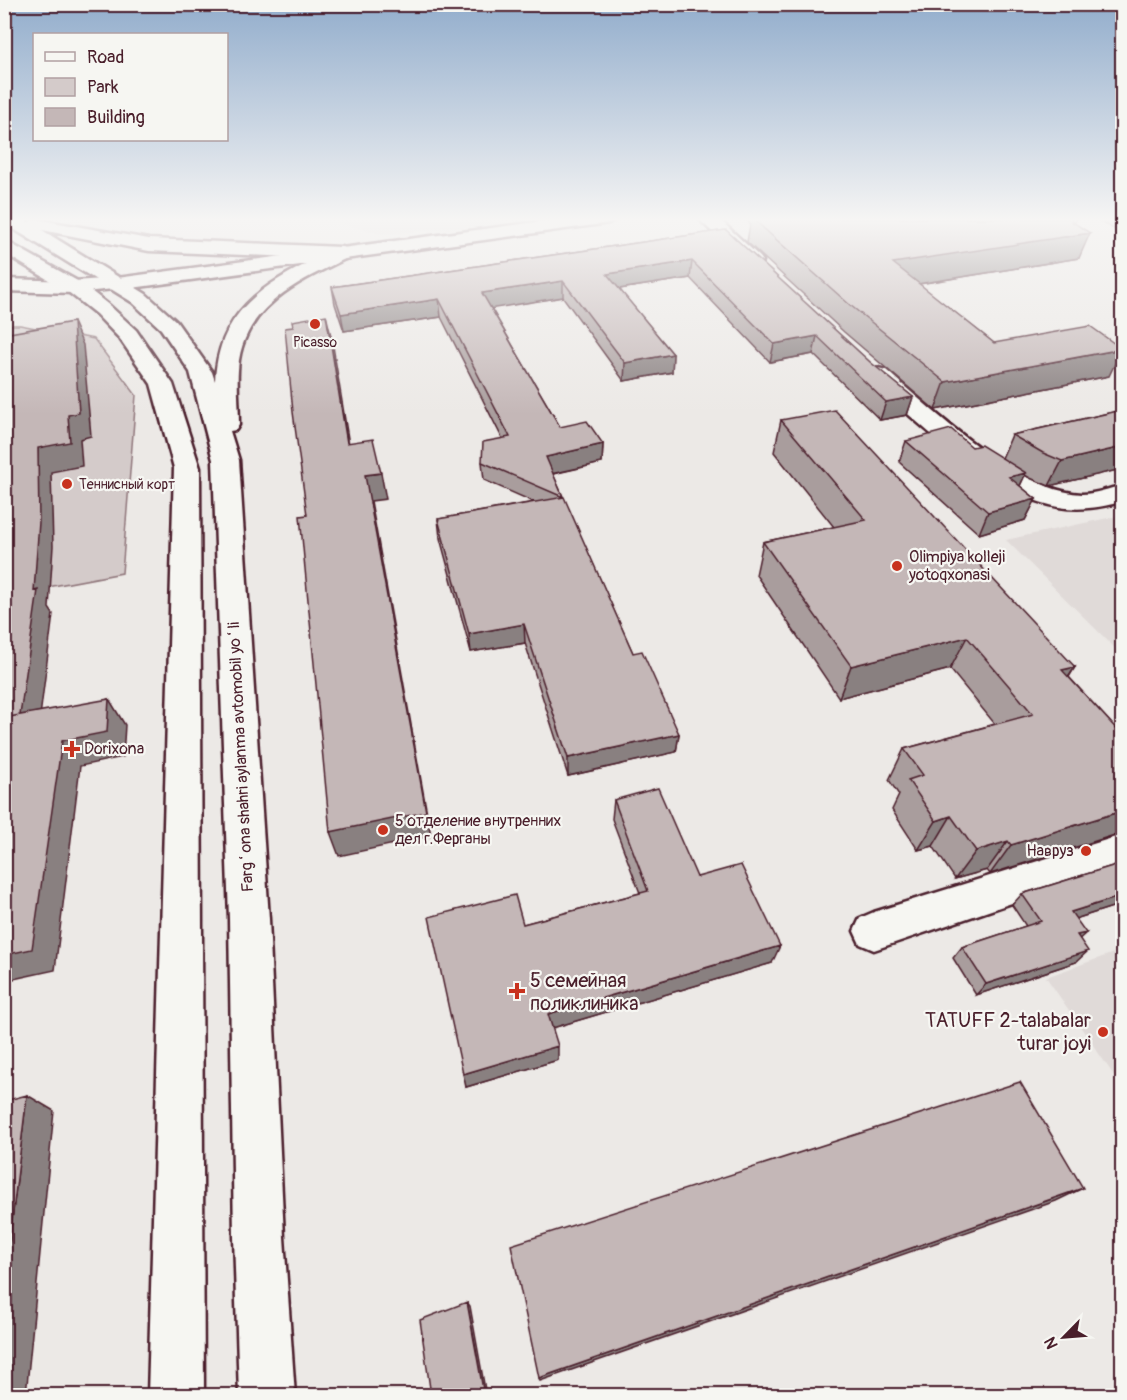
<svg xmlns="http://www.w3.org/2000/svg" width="1127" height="1400" font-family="Pangolin,sans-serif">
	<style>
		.built { fill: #e0dad8 }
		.green { fill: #d4cbca; stroke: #8f757a; stroke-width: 1.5 }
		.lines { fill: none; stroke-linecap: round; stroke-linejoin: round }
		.street-casing { stroke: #4a1f2b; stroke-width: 5 }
		.secondary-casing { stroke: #4a1f2b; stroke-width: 5 }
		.primary-casing { stroke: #4a1f2b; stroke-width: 5 }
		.highway-casing { stroke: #4a1f2b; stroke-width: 5 }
		.street { fill: #f6f6f2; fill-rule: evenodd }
		.secondary { fill: #f6f6f2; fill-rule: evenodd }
		.primary { fill: #f6f6f2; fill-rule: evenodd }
		.highway { fill: #f6f6f2; fill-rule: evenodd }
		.wall { fill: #a99d9d; stroke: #4a1f2b; stroke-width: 1.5 }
		.shaded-wall { fill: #898080; stroke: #4a1f2b; stroke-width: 1.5 }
		.building { fill: #c4b7b7; stroke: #4a1f2b; stroke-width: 1.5 }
		.poi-dot { fill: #c8321e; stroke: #f6f6f2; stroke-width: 2 }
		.labels { text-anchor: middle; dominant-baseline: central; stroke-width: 4.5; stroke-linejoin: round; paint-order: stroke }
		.far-poi-label { font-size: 14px; fill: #4a1f2b; stroke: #f6f6f2 }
		.poi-label { font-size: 16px; fill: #4a1f2b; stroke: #f6f6f2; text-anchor: start }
		.street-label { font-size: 16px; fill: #4a1f2b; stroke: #f6f6f2 }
		.near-poi-label { font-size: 20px; fill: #4a1f2b; stroke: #f6f6f2; text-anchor: start }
	</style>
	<rect width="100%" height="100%" fill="#ece9e6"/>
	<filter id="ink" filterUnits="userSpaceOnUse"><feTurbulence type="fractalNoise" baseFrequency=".0167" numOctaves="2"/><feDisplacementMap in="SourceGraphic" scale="12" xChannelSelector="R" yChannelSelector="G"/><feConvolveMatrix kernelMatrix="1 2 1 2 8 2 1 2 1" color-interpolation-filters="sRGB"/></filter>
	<g filter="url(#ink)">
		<path class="built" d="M 321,218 L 535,218 L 447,230 L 381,234 Z
			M 1122,515 L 1122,655 L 1006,540 Z
			M 1122,950 L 1122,1087 L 1046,977 Z"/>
		<path class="green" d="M 4,325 L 20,325 L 94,339 L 136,395 L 122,573 L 5,595 Z"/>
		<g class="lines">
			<defs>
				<path id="street" d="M 698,218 L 718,218 L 760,257 L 763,261 L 760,265 L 746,265 Z
					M 878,368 L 886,370 C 933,411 1018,491 1082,494 C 1096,494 1109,488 1122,486 L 1122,502 C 1100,507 1082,511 1059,507 C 1002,497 942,444 900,407 C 889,397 875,387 867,375 L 870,370 Z
					M 1122,835 L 1122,869 L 1047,891 L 874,950 L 860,944 L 854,931 L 860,918 L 874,912 Z"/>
				<path id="secondary" d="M 566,218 L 618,218 L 609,223 L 117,290 L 110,288 L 107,284 L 110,280 L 117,278 Z"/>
				<path id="primary" d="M 117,278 L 124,280 L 127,284 L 124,288 L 74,293 L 4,291 L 4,279 L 74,281 Z"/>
				<path id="highway" d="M 4,218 L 22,218 L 28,222 L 36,219 L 149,239 L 342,247 L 349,249 L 351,253 L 349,257 C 302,280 248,303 239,360 C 236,381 239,404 239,425 L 236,430 L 230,431 L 239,460 L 269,919 L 284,1237 L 295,1396 L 239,1396 L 234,1237 L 229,919 L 213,460 L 190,372 L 161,329 L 132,302 L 4,223 ZM 42,230 L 149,251 L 318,258 C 262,285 218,313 215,381 L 212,372 L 176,321 L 146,294 Z
					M 4,240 L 81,283 L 110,306 L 136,330 L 173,384 L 200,468 L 204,1396 L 148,1396 L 174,468 L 151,384 L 120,339 L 96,314 L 67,291 L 4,253 Z"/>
			</defs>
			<use href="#street" class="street-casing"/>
			<use href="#secondary" class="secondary-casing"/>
			<use href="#primary" class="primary-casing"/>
			<use href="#highway" class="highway-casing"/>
			<use href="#street" class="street"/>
			<use href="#secondary" class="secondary"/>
			<use href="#primary" class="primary"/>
			<use href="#highway" class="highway"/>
		</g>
		<path class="wall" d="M 744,218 L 1077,218 L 1074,223 L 1079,258 L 919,284 L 994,343 L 1109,376 L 935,410 L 844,332 L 747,242 L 750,224 Z
			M 1095,218 L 1122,218 L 1122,234 Z
			M 726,230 L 870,362 L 913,397 L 907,415 L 880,420 L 813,354 L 770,362 L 690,278 L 619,289 L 673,354 L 672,372 L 624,381 L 563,297 L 491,308 L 560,427 L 603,444 L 602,463 L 553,474 L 633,653 L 679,734 L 676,752 L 568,776 L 525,643 L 471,652 L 440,538 L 438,519 L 534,502 L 484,480 L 482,462 L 502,438 L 441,317 L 344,331 L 335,304 L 332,287 Z
			M 1122,410 L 1122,469 L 1049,486 L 1030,478 L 1025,475 L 1020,486 L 1036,499 L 1025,520 L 979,534 L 899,462 L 906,441 L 972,447 L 1002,458 L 1012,435 Z
			M 781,420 L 1075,667 L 1069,677 L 1122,735 L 1122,832 L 1121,833 L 990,874 L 987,870 L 955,879 L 933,846 L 918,850 L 892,810 L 899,795 L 889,780 L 904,749 L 995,724 L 950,669 L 839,698 L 756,575 L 763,542 L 834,527 L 774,452 Z
			M 614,800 L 697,877 L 772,963 L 552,1028 L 558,1060 L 466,1087 L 523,924 L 640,893 L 612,819 Z
			M 1122,863 L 1122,904 L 1075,919 L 1079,939 L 1076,962 L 976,995 L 953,958 L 962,947 L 1026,926 L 1012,905 L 1022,894 Z"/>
		<path class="shaded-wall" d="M 1072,218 L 1077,218 L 1066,237 L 1090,233 L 1079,258 L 886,289 L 893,263 Z
			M 692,261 L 690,278 L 606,291 L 607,274 Z
			M 563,281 L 563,297 L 483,310 L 482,293 Z
			M 439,299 L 441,317 L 344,331 L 341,314 Z
			M 326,315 L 332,340 L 353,469 L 347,443 Z
			M 73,322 L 83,345 L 91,436 L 80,439 L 82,466 L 51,472 L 53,546 L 49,608 L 53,614 L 37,740 L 4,747 L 34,591 L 38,448 L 68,415 Z
			M 817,336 L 813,354 L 770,362 L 774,344 Z
			M 1122,349 L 1109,376 L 935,410 L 945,382 Z
			M 673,354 L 672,372 L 624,381 L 625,363 Z
			M 913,397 L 907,415 L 880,420 L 886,402 Z
			M 603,444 L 602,463 L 546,475 L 546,457 Z
			M 1122,447 L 1122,469 L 1049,486 L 1062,461 Z
			M 381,473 L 386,499 L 371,501 L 431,836 L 339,856 L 330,832 L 365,475 Z
			M 1026,473 L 1016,494 L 1009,477 Z
			M 1036,499 L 1025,520 L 979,534 L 988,512 Z
			M 524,624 L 525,643 L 471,652 L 469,634 Z
			M 967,637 L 950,669 L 839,698 L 851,666 Z
			M 1075,667 L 1054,699 L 1062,670 Z
			M 109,699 L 125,725 L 123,757 L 80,766 L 55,970 L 4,981 L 4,955 L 62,741 Z
			M 679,734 L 676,752 L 568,776 L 568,758 Z
			M 1122,811 L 1122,832 L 1121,833 L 990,874 L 1011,845 Z
			M 951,816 L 933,846 L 918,850 L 936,821 Z
			M 1008,841 L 987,870 L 955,879 L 976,851 Z
			M 1122,896 L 1122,904 L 1059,924 L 1071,912 Z
			M 1086,933 L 1074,944 L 1077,935 Z
			M 780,946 L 772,963 L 549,1029 L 548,1014 Z
			M 1088,951 L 1076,962 L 976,995 L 986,984 Z
			M 558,1046 L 558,1060 L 466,1087 L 463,1074 Z
			M 27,1095 L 54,1111 L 26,1395 L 4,1395 L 4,1287 Z
			M 1083,1188 L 1056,1201 L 540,1381 L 539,1378 Z
			M 467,1302 L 470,1306 L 486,1395 L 484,1395 Z"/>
		<path class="building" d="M 752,218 L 1072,218 L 1071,221 L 1090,233 L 893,263 L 994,343 L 1090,326 L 1122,349 L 945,382 L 850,305 Z
			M 726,230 L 870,362 L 913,397 L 886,402 L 817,336 L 774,344 L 692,261 L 607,274 L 673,354 L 625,363 L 563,281 L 482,293 L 560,427 L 587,421 L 603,444 L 546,457 L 563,497 L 482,462 L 483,442 L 510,437 L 439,299 L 341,314 L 332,287 Z
			M 326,315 L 347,443 L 373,439 L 381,473 L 365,475 L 426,812 L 330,832 L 300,516 L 307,515 L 293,412 L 285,328 L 293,327 L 292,321 Z
			M 73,322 L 79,413 L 68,415 L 70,442 L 38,448 L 39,522 L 34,591 L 38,590 L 20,715 L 4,718 L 4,334 Z
			M 835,410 L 1075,667 L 1062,670 L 1122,735 L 1122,811 L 1011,845 L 1008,841 L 976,851 L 951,816 L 936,821 L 908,780 L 923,775 L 904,749 L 1033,714 L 967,637 L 851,666 L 763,542 L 866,520 L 781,420 Z
			M 1122,410 L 1122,447 L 1062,461 L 1043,453 L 1012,435 Z
			M 951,429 L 972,447 L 981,445 L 1026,473 L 1009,477 L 1036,499 L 988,512 L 906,441 Z
			M 564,497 L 633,653 L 642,651 L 679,734 L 568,758 L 524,624 L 469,634 L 438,519 Z
			M 109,699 L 107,732 L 62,741 L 32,949 L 4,955 L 4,718 Z
			M 658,788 L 697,877 L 741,865 L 780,946 L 548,1014 L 558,1046 L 463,1074 L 429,917 L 515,895 L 523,924 L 648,891 L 614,800 Z
			M 1122,863 L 1122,896 L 1071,912 L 1086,933 L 1077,935 L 1088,951 L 986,984 L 962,947 L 1041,921 L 1022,894 Z
			M 1020,1082 L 1083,1188 L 539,1378 L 511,1245 Z
			M 27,1095 L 4,1287 L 4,1101 Z
			M 467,1302 L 484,1395 L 431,1395 L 420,1320 Z"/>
	</g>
	<linearGradient id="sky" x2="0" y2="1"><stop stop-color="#92adcc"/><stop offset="0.53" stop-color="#f6f5f4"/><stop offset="1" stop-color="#f6f5f4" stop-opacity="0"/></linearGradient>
	<rect width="1127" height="414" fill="url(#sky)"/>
	<g class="poi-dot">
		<circle cx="315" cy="324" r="6"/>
		<circle cx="67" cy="484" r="6"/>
		<circle cx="897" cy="566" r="6"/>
		<path d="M69 740h6v6h6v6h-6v6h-6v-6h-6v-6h6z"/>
		<circle cx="383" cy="830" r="6"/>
		<circle cx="1086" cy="851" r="6"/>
		<path d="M514 982h6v6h6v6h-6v6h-6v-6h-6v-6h6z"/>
		<circle cx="1103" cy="1032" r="6"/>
	</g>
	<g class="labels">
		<g class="far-poi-label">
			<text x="315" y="342">Picasso</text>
			<text x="79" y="484" text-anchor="start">Теннисный корт</text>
		</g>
		<g class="poi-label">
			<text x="909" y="557">Olimpiya kolleji<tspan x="909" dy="18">yotoqxonasi</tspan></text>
			<text x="84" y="749">Dorixona</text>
			<text x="395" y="821">5 отделение внутренних<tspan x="395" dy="18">дел г.Ферганы</tspan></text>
			<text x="1074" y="851" text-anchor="end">Навруз</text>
		</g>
		<g class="street-label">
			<text transform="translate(241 757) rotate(-93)">Fargʻona shahri aylanma avtomobil yoʻli</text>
		</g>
		<g class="near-poi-label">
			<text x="530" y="980">5 семейная<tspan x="530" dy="23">поликлиника</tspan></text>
			<text x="1091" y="1020" text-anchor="end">TATUFF 2-talabalar<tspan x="1091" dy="23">turar joyi</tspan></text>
		</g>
	</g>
	<rect width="1127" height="1400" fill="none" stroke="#f6f6f2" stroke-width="24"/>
	<rect x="12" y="12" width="1103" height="1376" fill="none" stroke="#4a1f2b" stroke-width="2" filter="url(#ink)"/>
	<rect x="33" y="33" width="195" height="108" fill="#f6f6f2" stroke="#b1a0a2" stroke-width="1.5"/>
	<rect x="45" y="52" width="30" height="9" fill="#f6f6f2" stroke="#b1a0a2" stroke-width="1.5"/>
	<text x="87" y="63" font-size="18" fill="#4a1f2b">Road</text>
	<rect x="45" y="78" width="30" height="18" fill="#d4cbca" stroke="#b1a0a2" stroke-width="1.5"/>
	<text x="87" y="93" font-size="18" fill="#4a1f2b">Park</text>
	<rect x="45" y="108" width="30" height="18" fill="#c4b7b7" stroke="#b1a0a2" stroke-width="1.5"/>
	<text x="87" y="123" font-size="18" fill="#4a1f2b">Building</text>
	<g transform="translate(1064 1337) rotate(245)" stroke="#f6f6f2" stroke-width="4.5" paint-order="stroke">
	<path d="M0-4.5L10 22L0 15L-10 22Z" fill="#4a1f2b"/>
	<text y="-9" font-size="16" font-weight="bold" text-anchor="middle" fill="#4a1f2b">N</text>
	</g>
</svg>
